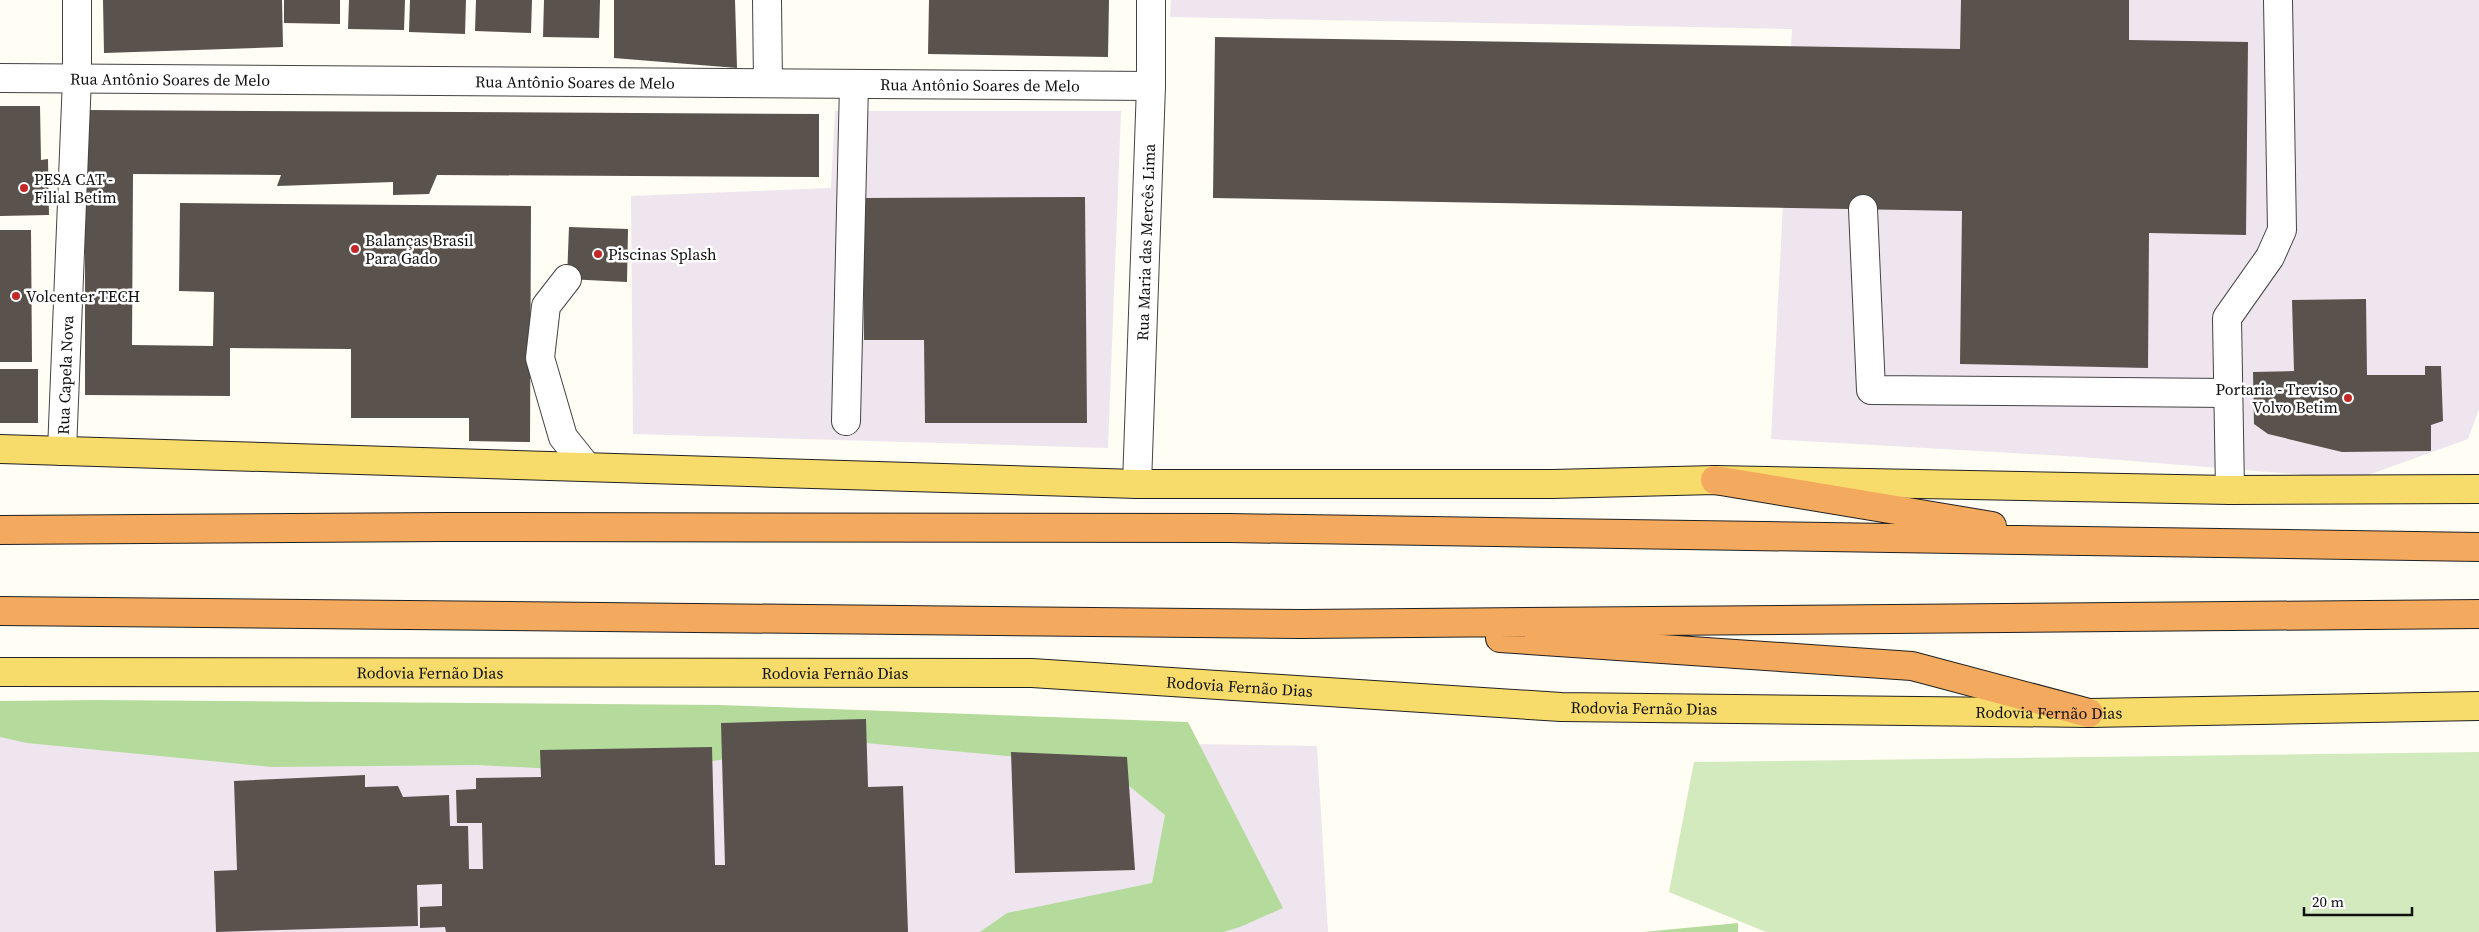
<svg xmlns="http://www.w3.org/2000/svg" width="2479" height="932" font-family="'Source Serif 4',serif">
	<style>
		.industrial { fill: #eee5ee }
		.green { fill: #d2eabd }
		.forest { fill: #b5db9c }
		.building { fill: #59524d }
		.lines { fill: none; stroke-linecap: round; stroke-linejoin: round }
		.minor-casing { stroke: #434343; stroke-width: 30 }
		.major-casing { stroke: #212121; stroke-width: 30 }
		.highway-casing { stroke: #212121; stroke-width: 30 }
		.minor { stroke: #fff; stroke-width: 28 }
		.major { stroke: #f7dc6b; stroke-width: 28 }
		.highway { stroke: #f3a95e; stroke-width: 28 }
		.poi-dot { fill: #c12827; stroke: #fff; stroke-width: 2 }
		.labels { text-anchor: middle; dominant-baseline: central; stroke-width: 5; stroke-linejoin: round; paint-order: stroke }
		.street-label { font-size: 16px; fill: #101010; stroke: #fff }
		.poi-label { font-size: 16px; fill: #101010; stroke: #fff; text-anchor: start }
	</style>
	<rect width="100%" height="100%" fill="#fffdf4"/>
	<path class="industrial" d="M 1171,0 L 2479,0 L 2479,409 L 2468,439 L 2357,479 L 2082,457 L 1771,439 L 1792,29 L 1170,17 Z
		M 835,111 L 1121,111 L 1108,448 L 633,434 L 631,196 L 831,188 Z
		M 3,725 L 1317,746 L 1328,932 L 0,932 L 0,730 Z"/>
	<path class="green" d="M 2479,752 L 2479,932 L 1766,932 L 1669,892 L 1694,762 Z"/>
	<path class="forest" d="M 97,700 L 720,705 L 1188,722 L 1283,908 L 1240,927 L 1223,932 L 980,932 L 1007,913 L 1152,883 L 1165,815 L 1103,765 L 844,741 L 634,773 L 477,765 L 272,767 L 27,743 L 0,737 L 0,701 Z
		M 1738,923 L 1738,932 L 1643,932 Z"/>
	<path class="building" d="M 103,0 L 282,0 L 283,47 L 104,53 Z
		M 284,0 L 340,0 L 340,24 L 284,23 Z
		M 349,0 L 405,0 L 404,30 L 348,29 Z
		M 410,0 L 466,0 L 465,34 L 409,32 Z
		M 476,0 L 532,0 L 531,33 L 475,31 Z
		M 544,0 L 600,0 L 599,38 L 543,37 Z
		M 614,0 L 735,0 L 737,68 L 614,58 Z
		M 929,0 L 1109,0 L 1108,57 L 928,54 Z
		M 1961,0 L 2129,0 L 2129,40 L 2248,42 L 2246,235 L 2149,233 L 2148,368 L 1960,364 L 1962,211 L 1213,198 L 1215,37 L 1960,49 Z
		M 0,106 L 40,106 L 41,160 L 48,159 L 49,215 L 0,216 Z
		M 85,110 L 819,114 L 819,177 L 437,175 L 429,194 L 393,195 L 393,182 L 277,186 L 281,175 L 133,174 L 132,345 L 213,346 L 214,292 L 179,291 L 180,203 L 531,206 L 530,442 L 469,441 L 469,418 L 351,418 L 351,349 L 230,348 L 230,396 L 85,395 Z
		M 1085,197 L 1087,423 L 925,423 L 924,340 L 864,340 L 863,198 Z
		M 569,227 L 628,229 L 627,282 L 567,279 Z
		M 0,230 L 31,230 L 32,362 L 0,362 Z
		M 2366,299 L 2367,375 L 2425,375 L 2425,366 L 2441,366 L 2443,421 L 2431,425 L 2431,451 L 2342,452 L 2268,434 L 2254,424 L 2253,372 L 2294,371 L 2292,300 Z
		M 0,369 L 38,369 L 38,423 L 0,423 Z
		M 866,719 L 868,787 L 903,786 L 908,932 L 446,932 L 445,927 L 420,928 L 420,907 L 442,906 L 442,884 L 417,885 L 418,926 L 216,932 L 214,871 L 237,870 L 234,781 L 365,775 L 365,787 L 398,786 L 403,797 L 449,795 L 450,826 L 468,826 L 469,869 L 483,869 L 482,823 L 457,823 L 456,790 L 476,789 L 476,778 L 541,777 L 540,750 L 712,747 L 715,865 L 725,865 L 721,723 Z
		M 1011,752 L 1127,757 L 1135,870 L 1015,873 Z"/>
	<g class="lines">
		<defs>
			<g id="minor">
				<path d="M 767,0 L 768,83"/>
				<path id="s1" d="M 0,78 L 1151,86"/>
				<path d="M 1863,209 L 1871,390 L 2228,393"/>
				<path d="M 567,279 L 546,306 L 540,358 L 563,437 L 587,467"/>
				<path d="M 846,421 L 854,84"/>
				<path id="s2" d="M 62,451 L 77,78 L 77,0"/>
				<path id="s3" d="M 1137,484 L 1151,86 L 1151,0"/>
				<path d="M 2230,490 L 2227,318 L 2270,257 L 2282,230 L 2278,0"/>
			</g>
			<g id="major">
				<path d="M 0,449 L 1137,484 L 1552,484 L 1715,480 L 2230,490 L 2479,489"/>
				<path id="s4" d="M 0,672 L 1032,673 L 1561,707 L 2089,713 L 2479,706"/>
			</g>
			<path id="highway" d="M 1715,480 L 1992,526
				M 0,530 L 446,527 L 1229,528 L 2479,547
				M 0,611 L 1302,624 L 2479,614
				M 1500,638 L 1912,666 L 2089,713"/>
		</defs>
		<use href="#minor" class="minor-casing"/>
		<use href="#major" class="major-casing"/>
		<use href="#highway" class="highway-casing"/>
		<use href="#minor" class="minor"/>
		<use href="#major" class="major"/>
		<use href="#highway" class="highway"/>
	</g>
	<g class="poi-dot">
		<circle cx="24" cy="188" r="5"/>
		<circle cx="355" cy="249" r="5"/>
		<circle cx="598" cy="254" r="5"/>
		<circle cx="16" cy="296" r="5"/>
		<circle cx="2348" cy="398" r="5"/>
	</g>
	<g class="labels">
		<g class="street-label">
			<text stroke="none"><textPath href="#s1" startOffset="170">Rua Antônio Soares de Melo</textPath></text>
			<text stroke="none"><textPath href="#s1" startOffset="575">Rua Antônio Soares de Melo</textPath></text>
			<text stroke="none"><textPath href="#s1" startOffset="980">Rua Antônio Soares de Melo</textPath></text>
			<text stroke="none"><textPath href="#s3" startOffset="242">Rua Maria das Mercês Lima</textPath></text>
			<text stroke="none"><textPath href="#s2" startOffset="76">Rua Capela Nova</textPath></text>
			<text stroke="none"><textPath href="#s4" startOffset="430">Rodovia Fernão Dias</textPath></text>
			<text stroke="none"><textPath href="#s4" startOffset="835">Rodovia Fernão Dias</textPath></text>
			<text stroke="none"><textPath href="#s4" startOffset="1240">Rodovia Fernão Dias</textPath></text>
			<text stroke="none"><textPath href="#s4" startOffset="1645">Rodovia Fernão Dias</textPath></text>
			<text stroke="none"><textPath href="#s4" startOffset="2050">Rodovia Fernão Dias</textPath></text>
		</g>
		<g class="poi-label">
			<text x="34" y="179">PESA CAT -<tspan x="34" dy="18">Filial Betim</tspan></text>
			<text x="365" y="240">Balanças Brasil<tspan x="365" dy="18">Para Gado</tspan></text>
			<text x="608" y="254">Piscinas Splash</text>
			<text x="26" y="296">Volcenter TECH</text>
			<text x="2338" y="389" text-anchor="end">Portaria - Treviso<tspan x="2338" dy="18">Volvo Betim</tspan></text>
		</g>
	</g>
	<path d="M2304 907v8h108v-8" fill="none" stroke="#101010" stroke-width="2.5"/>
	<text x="2312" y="907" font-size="15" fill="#101010" stroke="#ffffff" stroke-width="4" paint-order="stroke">20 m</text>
</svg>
